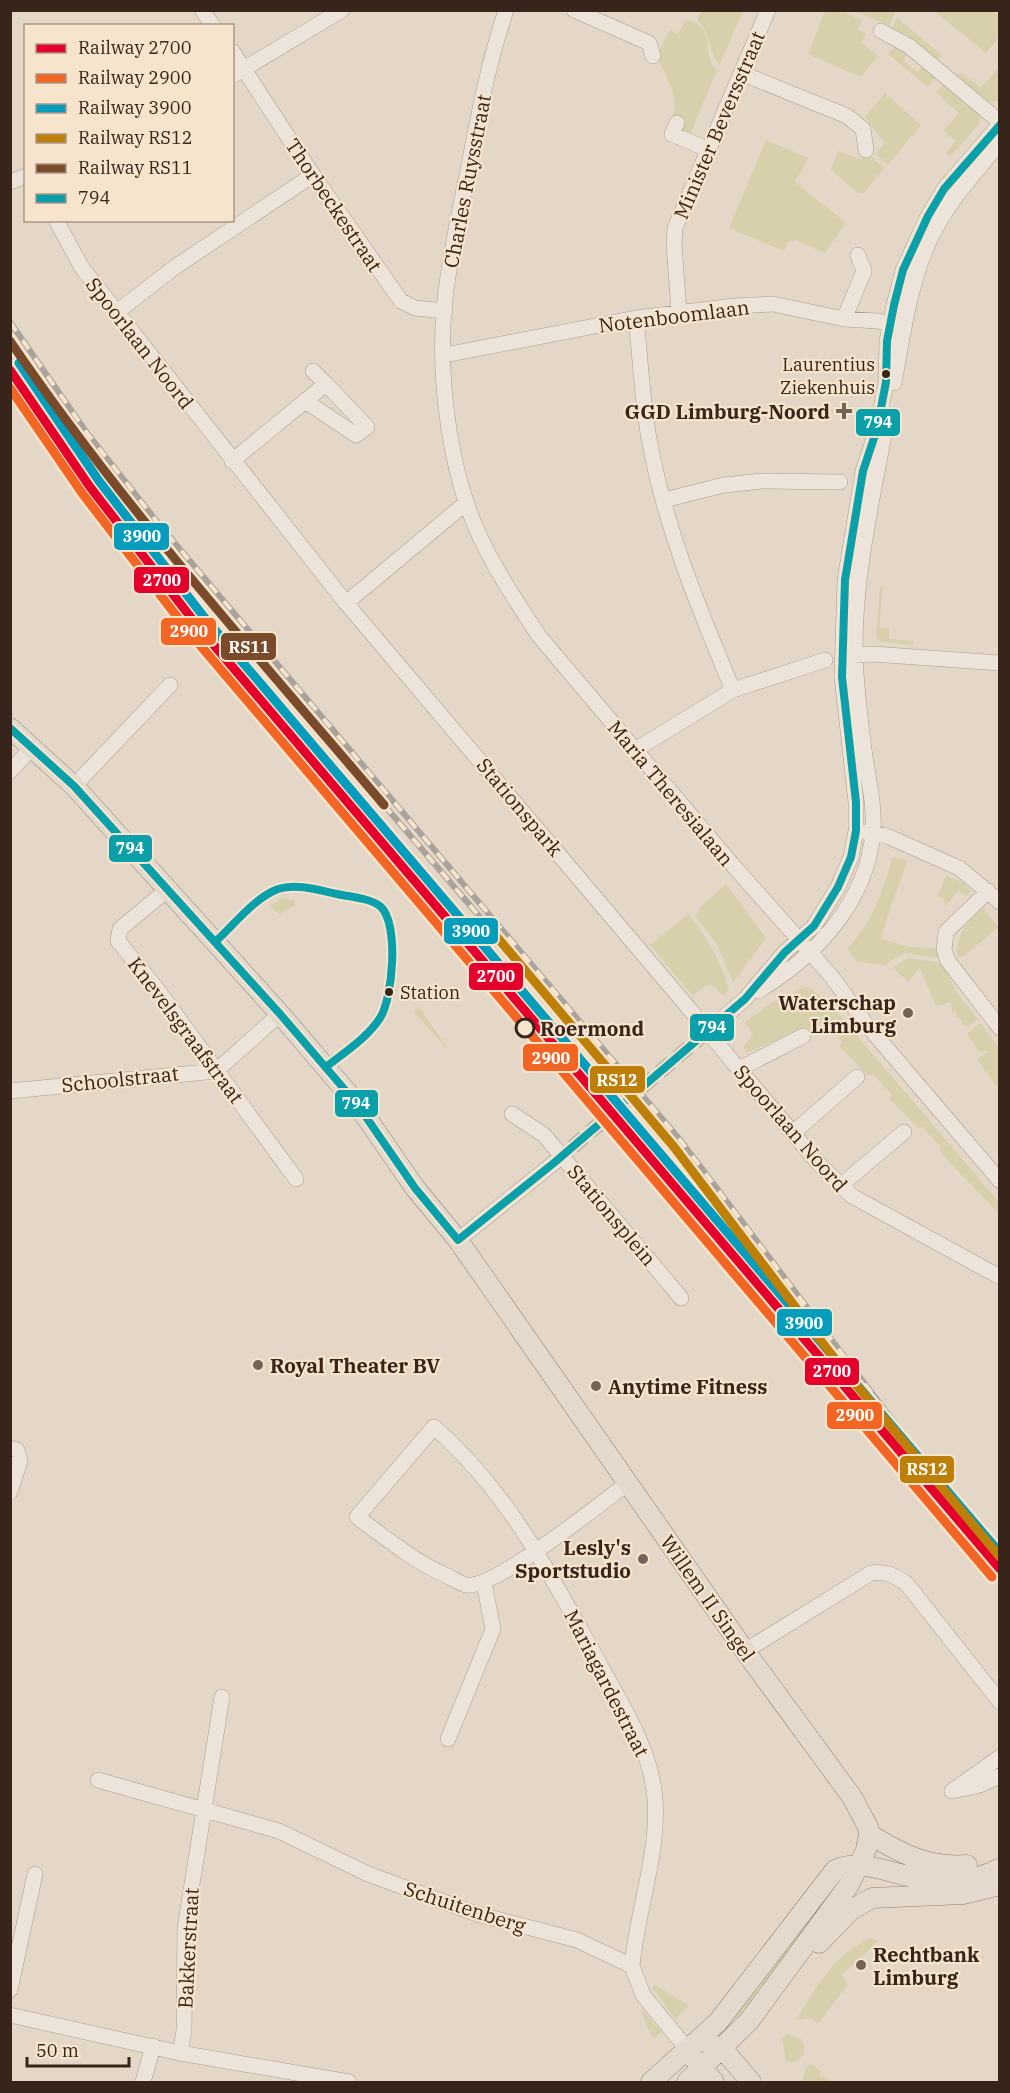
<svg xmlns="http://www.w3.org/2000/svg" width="1010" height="2093" font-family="'IBM Plex Serif',serif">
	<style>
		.green { fill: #d8d0aa }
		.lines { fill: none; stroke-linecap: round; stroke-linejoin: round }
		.minor-tunnel { stroke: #c1b3a5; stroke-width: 15; stroke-dasharray: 15 8; stroke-linecap: butt }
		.minor-casing { stroke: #a99d92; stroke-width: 16 }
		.major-casing { stroke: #8e8279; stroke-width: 21 }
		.minor { stroke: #ece4db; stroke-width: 15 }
		.major { stroke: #e3d9cc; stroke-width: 20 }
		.rail-casing { stroke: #aaa39c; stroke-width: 6 }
		.rail { stroke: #f7e4cd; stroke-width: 4; stroke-dasharray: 11; stroke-linecap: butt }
		.minor-bridge-casing { stroke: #a99d92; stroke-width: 16; stroke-linecap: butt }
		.minor-bridge { stroke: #ece4db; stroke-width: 15 }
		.bus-1-casing { stroke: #f7e4cd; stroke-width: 12 }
		.bus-1 { stroke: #0b9fa9; stroke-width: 8 }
		.rail-1-casing { stroke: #f7e4cd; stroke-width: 14 }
		.rail-2-casing { stroke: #f7e4cd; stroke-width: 14 }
		.rail-3-casing { stroke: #f7e4cd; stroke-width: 14 }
		.rail-4-casing { stroke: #f7e4cd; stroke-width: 14 }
		.rail-5-casing { stroke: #f7e4cd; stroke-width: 14 }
		.rail-1 { stroke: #e4002b; stroke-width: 9 }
		.rail-2 { stroke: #f26522; stroke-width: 9 }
		.rail-3 { stroke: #069cbc; stroke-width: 9 }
		.rail-4 { stroke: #bd7f08; stroke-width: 9 }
		.rail-5 { stroke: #7a4b2a; stroke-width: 9 }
		.bus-dot { fill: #37241b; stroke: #f7e4cd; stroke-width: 2 }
		.poi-dot { fill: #746358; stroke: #f7e4cd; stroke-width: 2 }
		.stop-dot { fill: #f7e4cd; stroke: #37241b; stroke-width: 3 }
		.labels { text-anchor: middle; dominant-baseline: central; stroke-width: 4.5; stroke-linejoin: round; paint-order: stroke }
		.bus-label { font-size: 18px; fill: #37241b; stroke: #f7e4cd; text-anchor: end }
		.street-label { font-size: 20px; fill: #37241b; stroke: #f7e4cd }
		.poi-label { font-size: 20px; font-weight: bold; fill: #37241b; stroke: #f7e4cd; text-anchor: end }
		.stop-label { font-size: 20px; font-weight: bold; fill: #37241b; stroke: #f7e4cd; text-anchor: start }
		.line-badge { stroke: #f7e4cd; stroke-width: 2 }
		.badge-label { font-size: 16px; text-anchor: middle; font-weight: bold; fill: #fff }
	</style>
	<rect width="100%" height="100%" fill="#e4d7c8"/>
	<path class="green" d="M 839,10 L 862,20 L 858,30 L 867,34 L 861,42 L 878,56 L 861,77 L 808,54 L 825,11 Z
		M 702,11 L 743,11 L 720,64 C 707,52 712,33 697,20 Z
		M 853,11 L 896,11 L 889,25 Z
		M 934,11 L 993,11 L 999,16 L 999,37 L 986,53 Z
		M 897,18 L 942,55 L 935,62 L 892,28 Z
		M 686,20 C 720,28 699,55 717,70 L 689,137 L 677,132 L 682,121 L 672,116 C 682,100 663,71 657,56 L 670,30 L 678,34 Z
		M 900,45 L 909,51 L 903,60 L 918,72 L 924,65 L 937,76 L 928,87 L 888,54 L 894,47 Z
		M 997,69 L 999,71 L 999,101 L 990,102 L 978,93 L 976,96 L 956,78 L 961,72 L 981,88 Z
		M 945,83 L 979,115 L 980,123 L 950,157 L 946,153 L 956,141 L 943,131 L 959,113 L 936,93 Z
		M 885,93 L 921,125 L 888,165 L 876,154 L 885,143 L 865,117 Z
		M 766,140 L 809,158 L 795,182 L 846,223 L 825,253 L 795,240 L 789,241 L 784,251 L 729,228 Z
		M 838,151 L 862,160 L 866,152 L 884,168 L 864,193 L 858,193 L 831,170 Z
		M 880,587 L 883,587 L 879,628 L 889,629 L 889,639 L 914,641 L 914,645 L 881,642 L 876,636 Z
		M 893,857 L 907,861 L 880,939 L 911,947 L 937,948 L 939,958 L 904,953 L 884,965 L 857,962 L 847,949 C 872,923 882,892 893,857 Z
		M 946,876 L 964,883 L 971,892 L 966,897 L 959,890 L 945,907 L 944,899 L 937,896 Z
		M 726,884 L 766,938 L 733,983 L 717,944 L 695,916 L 700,912 L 698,909 Z
		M 282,898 L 294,900 L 296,905 L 279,914 L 269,907 Z
		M 984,909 L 999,927 L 964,956 L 958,957 C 954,938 968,918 984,909 Z
		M 688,914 C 708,938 720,960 729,990 L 723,995 L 714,986 L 708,985 L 692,995 L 650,945 Z
		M 908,958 L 943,963 L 955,990 L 978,1019 L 967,1027 L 961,1024 L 963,1020 L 956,1017 L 957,1012 L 952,1012 L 951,1002 L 936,1006 L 920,968 L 908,982 L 893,968 Z
		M 805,987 L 812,989 L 835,1010 L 999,1202 L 999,1214 L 939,1151 L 942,1149 L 922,1126 L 919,1129 L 889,1098 L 892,1095 L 873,1074 L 869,1076 L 839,1046 L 842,1042 L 824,1020 L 808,1033 L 804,1028 L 747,1053 L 743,1047 L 753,1035 L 745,1022 L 770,1004 Z
		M 419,1007 L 447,1047 L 446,1048 L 414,1012 Z
		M 980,1023 L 999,1048 L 999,1090 L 977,1059 L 989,1051 L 979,1052 L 967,1034 Z
		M 834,1882 L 837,1888 L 738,2018 L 732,2015 Z
		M 872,1938 L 877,1941 L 874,1946 L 841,1975 L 848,1984 L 818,2024 L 812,2018 L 796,2020 C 815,1989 836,1951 872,1938 Z
		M 655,1985 L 689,2006 L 675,2019 L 652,1987 Z
		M 643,2011 L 662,2032 L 653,2039 L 641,2012 Z
		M 789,2034 L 801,2039 L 805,2047 C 804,2058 796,2064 786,2061 L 782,2038 Z
		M 811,2064 L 821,2071 L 819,2075 L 834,2082 L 802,2082 L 806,2068 Z"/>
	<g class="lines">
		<path class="minor-tunnel" d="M 555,1162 L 717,1023"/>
		<defs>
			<path id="minor" d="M 202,10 L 213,26
				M 506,10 C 489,61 479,112 469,165 C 460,209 450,254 445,299 C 438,363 446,443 467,505 C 483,552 512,595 539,636 L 737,870 L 832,977 L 866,1024 L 1000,1181
				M 574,10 L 649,43 L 653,56
				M 881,31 L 909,46 L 1000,122
				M 232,51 L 313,175 L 401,301 L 415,308 L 445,311
				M 741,73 L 847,116 L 863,129 L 866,150
				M 232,76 L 342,10
				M 677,123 L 672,134 L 707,149
				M 10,182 L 26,176
				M 56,220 L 82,268 L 346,603 L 692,1012
				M 117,312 L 175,267 L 313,175
				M 679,312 L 674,244 L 675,228 L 768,10
				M 636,318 C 640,356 642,395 648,433 C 663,522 698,607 733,690
				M 844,319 L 864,271 L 858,255
				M 445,355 L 636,318 L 734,306 L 773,304 L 844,319 L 878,321 L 900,327
				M 313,371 L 326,384
				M 894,383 C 902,339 908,295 924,253 C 940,211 971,177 1000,143
				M 232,461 L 326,384 L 367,427 L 356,435 L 305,401
				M 664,500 L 724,485 L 762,481 L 840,482
				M 346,603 L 466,503
				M 847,656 L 873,654 L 1000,663
				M 635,750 L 733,690 L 825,660
				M 10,771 L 33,747
				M 74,786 L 170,685
				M 865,832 L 887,836 L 959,868 L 1000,902
				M 167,890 L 120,929 L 118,941 L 157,989 L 296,1179
				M 988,891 L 946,932 L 944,950 L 948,961 L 1000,1028
				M 758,991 C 815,957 868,901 873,831 C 875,801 866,771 863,741 C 859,710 855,678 855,646 C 855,574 872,501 885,430
				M 717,1023 L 745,999 L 785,952 L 814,926 L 838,887 L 851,857 L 856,831 L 856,802 L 842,677 L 845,580 L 863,471 L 877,429 L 886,382 L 887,341 L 894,305 L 903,270 L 928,216 L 944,189 L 1000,124
				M 732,1061 L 819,1164 L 852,1196 L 1000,1277
				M 739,1069 L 803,1036
				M 10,1091 L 216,1071 L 280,1014
				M 512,1114 L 544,1135 L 681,1298
				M 793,1133 L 857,1077
				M 840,1186 L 904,1132
				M 458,1240 L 555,1162
				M 10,1448 L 17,1450 L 20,1461 L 10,1492
				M 628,1483 C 601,1503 494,1590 466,1585 C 459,1583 452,1578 445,1575 C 412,1560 386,1538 357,1517 L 434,1427 C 508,1491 552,1577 598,1661 C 621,1704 651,1748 655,1799 C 659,1854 637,1911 632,1966
				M 745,1651 L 871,1573 C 885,1571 894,1575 906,1583 L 1000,1702
				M 448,1739 L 493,1629 L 484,1583
				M 1000,1757 L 952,1791 L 980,1785 L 1000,1776
				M 98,1780 L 279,1831 L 368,1874 L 477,1914 L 577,1940 L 632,1966 L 643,1995 L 687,2049
				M 10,1990 L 35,1874
				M 10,2015 L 180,2053 L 349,2082
				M 180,2053 L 184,2031 L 185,1928 L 222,1697
				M 143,2082 L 153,2046"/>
			<path id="major" d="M 10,728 L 74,786 L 280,1014 L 357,1104 L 415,1188 L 458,1240 L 745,1651 L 852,1797 L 868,1827 L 869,1834 L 866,1850 L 849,1885 L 749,2021 L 687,2082
				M 869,1834 C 902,1854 928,1868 967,1865
				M 819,1943 L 851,1910 L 872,1898 L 963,1894 L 1000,1885
				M 710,2045 L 722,2048 L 751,2082
				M 694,2058 L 714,2082
				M 651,2082 L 718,2022 L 835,1870 C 858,1859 885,1871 908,1876 C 936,1882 975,1883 1000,1868"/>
		</defs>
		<use href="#minor" class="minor-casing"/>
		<use href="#major" class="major-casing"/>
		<use href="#minor" class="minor"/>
		<use href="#major" class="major"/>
		<defs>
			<path id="rail" d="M 10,322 L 87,433 L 162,528 L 681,1141 L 953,1500
				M 384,805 L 486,924
				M 960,1508 L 1000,1555"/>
		</defs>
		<use href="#rail" class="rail-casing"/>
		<use href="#rail" class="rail"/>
		<defs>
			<path id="minor-bridge" d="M 692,1012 L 732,1061"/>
		</defs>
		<use href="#minor-bridge" class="minor-bridge-casing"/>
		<use href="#minor-bridge" class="minor-bridge"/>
		<defs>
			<path id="bus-1" d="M 10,728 L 74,786 L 280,1014 L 357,1104 L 415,1188 L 458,1240
				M 215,942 C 234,925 254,898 278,889 C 296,883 319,890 337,894 C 350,897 371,898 381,907 C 399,924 393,998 380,1018 C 367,1038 345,1052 326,1067
				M 458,1240 L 555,1162 L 745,999 L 785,952 L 814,926 L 838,887 L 851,857 L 856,831 L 856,802 L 842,677 L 845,580 L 863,471 L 877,429 L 886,382 L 887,341 L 894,305 L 903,270 L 928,216 L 944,189 L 1000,125"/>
		</defs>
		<use href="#bus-1" class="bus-1-casing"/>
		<use href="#bus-1" class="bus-1"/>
		<defs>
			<path id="rail-1" d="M 10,370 L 90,487 L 196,624 L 1000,1569"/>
			<path id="rail-2" d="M 10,388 L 82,493 L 188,631 L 992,1577"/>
			<path id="rail-3" d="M 19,363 L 99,481 L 204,617 L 1000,1553"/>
			<path id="rail-4" d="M 486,924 L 674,1147 L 837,1362 L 1000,1557"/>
			<path id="rail-5" d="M 10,341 C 122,506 255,653 384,805"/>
		</defs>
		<use href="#rail-1" class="rail-1-casing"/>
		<use href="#rail-2" class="rail-2-casing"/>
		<use href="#rail-3" class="rail-3-casing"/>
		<use href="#rail-4" class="rail-4-casing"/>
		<use href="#rail-5" class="rail-5-casing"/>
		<use href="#rail-1" class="rail-1"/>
		<use href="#rail-2" class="rail-2"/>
		<use href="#rail-3" class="rail-3"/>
		<use href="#rail-4" class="rail-4"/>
		<use href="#rail-5" class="rail-5"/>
	</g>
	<g class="bus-dot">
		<circle cx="886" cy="374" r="5"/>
		<circle cx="389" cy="992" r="5"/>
	</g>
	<g class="poi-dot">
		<path d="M841 402h6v6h6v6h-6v6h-6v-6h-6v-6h6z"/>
		<circle cx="908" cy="1013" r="6"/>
		<circle cx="258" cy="1365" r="6"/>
		<circle cx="596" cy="1386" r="6"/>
		<circle cx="643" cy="1559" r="6"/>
		<circle cx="861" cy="1965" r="6"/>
	</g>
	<circle class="stop-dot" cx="525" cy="1028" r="9"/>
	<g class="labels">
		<g class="bus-label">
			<text x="875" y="364">Laurentius<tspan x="875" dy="23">Ziekenhuis</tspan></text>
			<text x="400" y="992" text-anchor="start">Station</text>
		</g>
		<g class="street-label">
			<text transform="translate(719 125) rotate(-67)">Minister Beversstraat</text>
			<text transform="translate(467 181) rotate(-79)">Charles Ruysstraat</text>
			<text transform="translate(334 205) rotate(56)">Thorbeckestraat</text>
			<text transform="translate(674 316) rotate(-7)">Notenboomlaan</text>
			<text transform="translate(140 343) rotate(52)">Spoorlaan Noord</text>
			<text transform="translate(671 793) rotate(50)">Maria Theresialaan</text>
			<text transform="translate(520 807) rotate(50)">Stationspark</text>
			<text transform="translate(186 1030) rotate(53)">Knevelsgraafstraat</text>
			<text transform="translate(120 1079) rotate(-6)">Schoolstraat</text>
			<text transform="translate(791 1128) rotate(49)">Spoorlaan Noord</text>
			<text transform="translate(612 1215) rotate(50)">Stationsplein</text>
			<text transform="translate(708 1598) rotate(55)">Willem II Singel</text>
			<text transform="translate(607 1683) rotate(63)">Mariagardestraat</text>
			<text transform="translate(465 1907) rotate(18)">Schuitenberg</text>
			<text transform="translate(188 1948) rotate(-87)">Bakkerstraat</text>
		</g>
		<g class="poi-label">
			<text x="830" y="411">GGD Limburg-Noord</text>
			<text x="896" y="1002">Waterschap<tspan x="896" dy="23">Limburg</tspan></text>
			<text x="270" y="1365" text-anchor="start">Royal Theater BV</text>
			<text x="608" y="1386" text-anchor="start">Anytime Fitness</text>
			<text x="631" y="1547">Lesly's<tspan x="631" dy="23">Sportstudio</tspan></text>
			<text x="873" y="1954" text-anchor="start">Rechtbank<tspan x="873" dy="23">Limburg</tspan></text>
		</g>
		<g class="stop-label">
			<text x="540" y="1028">Roermond</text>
		</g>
	</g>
	<g class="line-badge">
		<rect x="855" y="408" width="46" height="29" rx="6" fill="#0b9fa9"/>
		<rect x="113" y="522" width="57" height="29" rx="6" fill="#069cbc"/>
		<rect x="133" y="566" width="57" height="28" rx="6" fill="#e4002b"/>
		<rect x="160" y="617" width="57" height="29" rx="6" fill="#f26522"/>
		<rect x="220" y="632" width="57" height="29" rx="6" fill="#7a4b2a"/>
		<rect x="108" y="834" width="45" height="29" rx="6" fill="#0b9fa9"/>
		<rect x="443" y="917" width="56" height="28" rx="6" fill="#069cbc"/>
		<rect x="468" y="962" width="56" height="29" rx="6" fill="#e4002b"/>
		<rect x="689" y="1013" width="46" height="29" rx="6" fill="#0b9fa9"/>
		<rect x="522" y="1043" width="57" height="29" rx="6" fill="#f26522"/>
		<rect x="589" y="1065" width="57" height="29" rx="6" fill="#bd7f08"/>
		<rect x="334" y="1089" width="45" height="29" rx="6" fill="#0b9fa9"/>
		<rect x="776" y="1308" width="57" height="29" rx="6" fill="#069cbc"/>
		<rect x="804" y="1357" width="56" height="29" rx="6" fill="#e4002b"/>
		<rect x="826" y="1401" width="57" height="29" rx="6" fill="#f26522"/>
		<rect x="899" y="1455" width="56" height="29" rx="6" fill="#bd7f08"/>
	</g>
	<g class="badge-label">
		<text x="878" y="428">794</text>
		<text x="142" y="542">3900</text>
		<text x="162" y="586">2700</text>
		<text x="189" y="637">2900</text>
		<text x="249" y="653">RS11</text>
		<text x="130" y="854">794</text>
		<text x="471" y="937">3900</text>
		<text x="496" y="982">2700</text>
		<text x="712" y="1033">794</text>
		<text x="551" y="1064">2900</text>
		<text x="617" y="1086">RS12</text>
		<text x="356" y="1109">794</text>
		<text x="804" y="1329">3900</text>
		<text x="832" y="1377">2700</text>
		<text x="855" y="1421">2900</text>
		<text x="927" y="1475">RS12</text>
	</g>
	<rect width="1010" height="2093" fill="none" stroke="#37241b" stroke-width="24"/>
	<rect x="24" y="24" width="210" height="198" fill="#f7e4cd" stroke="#aa9786" stroke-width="1.5"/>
	<rect x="36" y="44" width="30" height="9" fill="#e4002b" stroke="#aa9786" stroke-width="1.5"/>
	<text x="78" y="54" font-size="18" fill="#37241b">Railway 2700</text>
	<rect x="36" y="74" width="30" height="9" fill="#f26522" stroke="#aa9786" stroke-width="1.5"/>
	<text x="78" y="84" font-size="18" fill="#37241b">Railway 2900</text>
	<rect x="36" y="104" width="30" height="9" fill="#069cbc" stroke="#aa9786" stroke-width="1.5"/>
	<text x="78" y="114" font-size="18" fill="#37241b">Railway 3900</text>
	<rect x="36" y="134" width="30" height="9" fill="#bd7f08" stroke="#aa9786" stroke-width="1.5"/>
	<text x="78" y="144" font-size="18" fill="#37241b">Railway RS12</text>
	<rect x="36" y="164" width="30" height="9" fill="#7a4b2a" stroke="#aa9786" stroke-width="1.5"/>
	<text x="78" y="174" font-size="18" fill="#37241b">Railway RS11</text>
	<rect x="36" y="194" width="30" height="9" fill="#0b9fa9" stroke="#aa9786" stroke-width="1.5"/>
	<text x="78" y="204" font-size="18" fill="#37241b">794</text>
	<path d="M27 2057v9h102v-9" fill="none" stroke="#37241b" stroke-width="3"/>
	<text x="36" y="2057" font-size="18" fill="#37241b" stroke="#f7e4cd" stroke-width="4.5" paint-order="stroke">50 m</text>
</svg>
